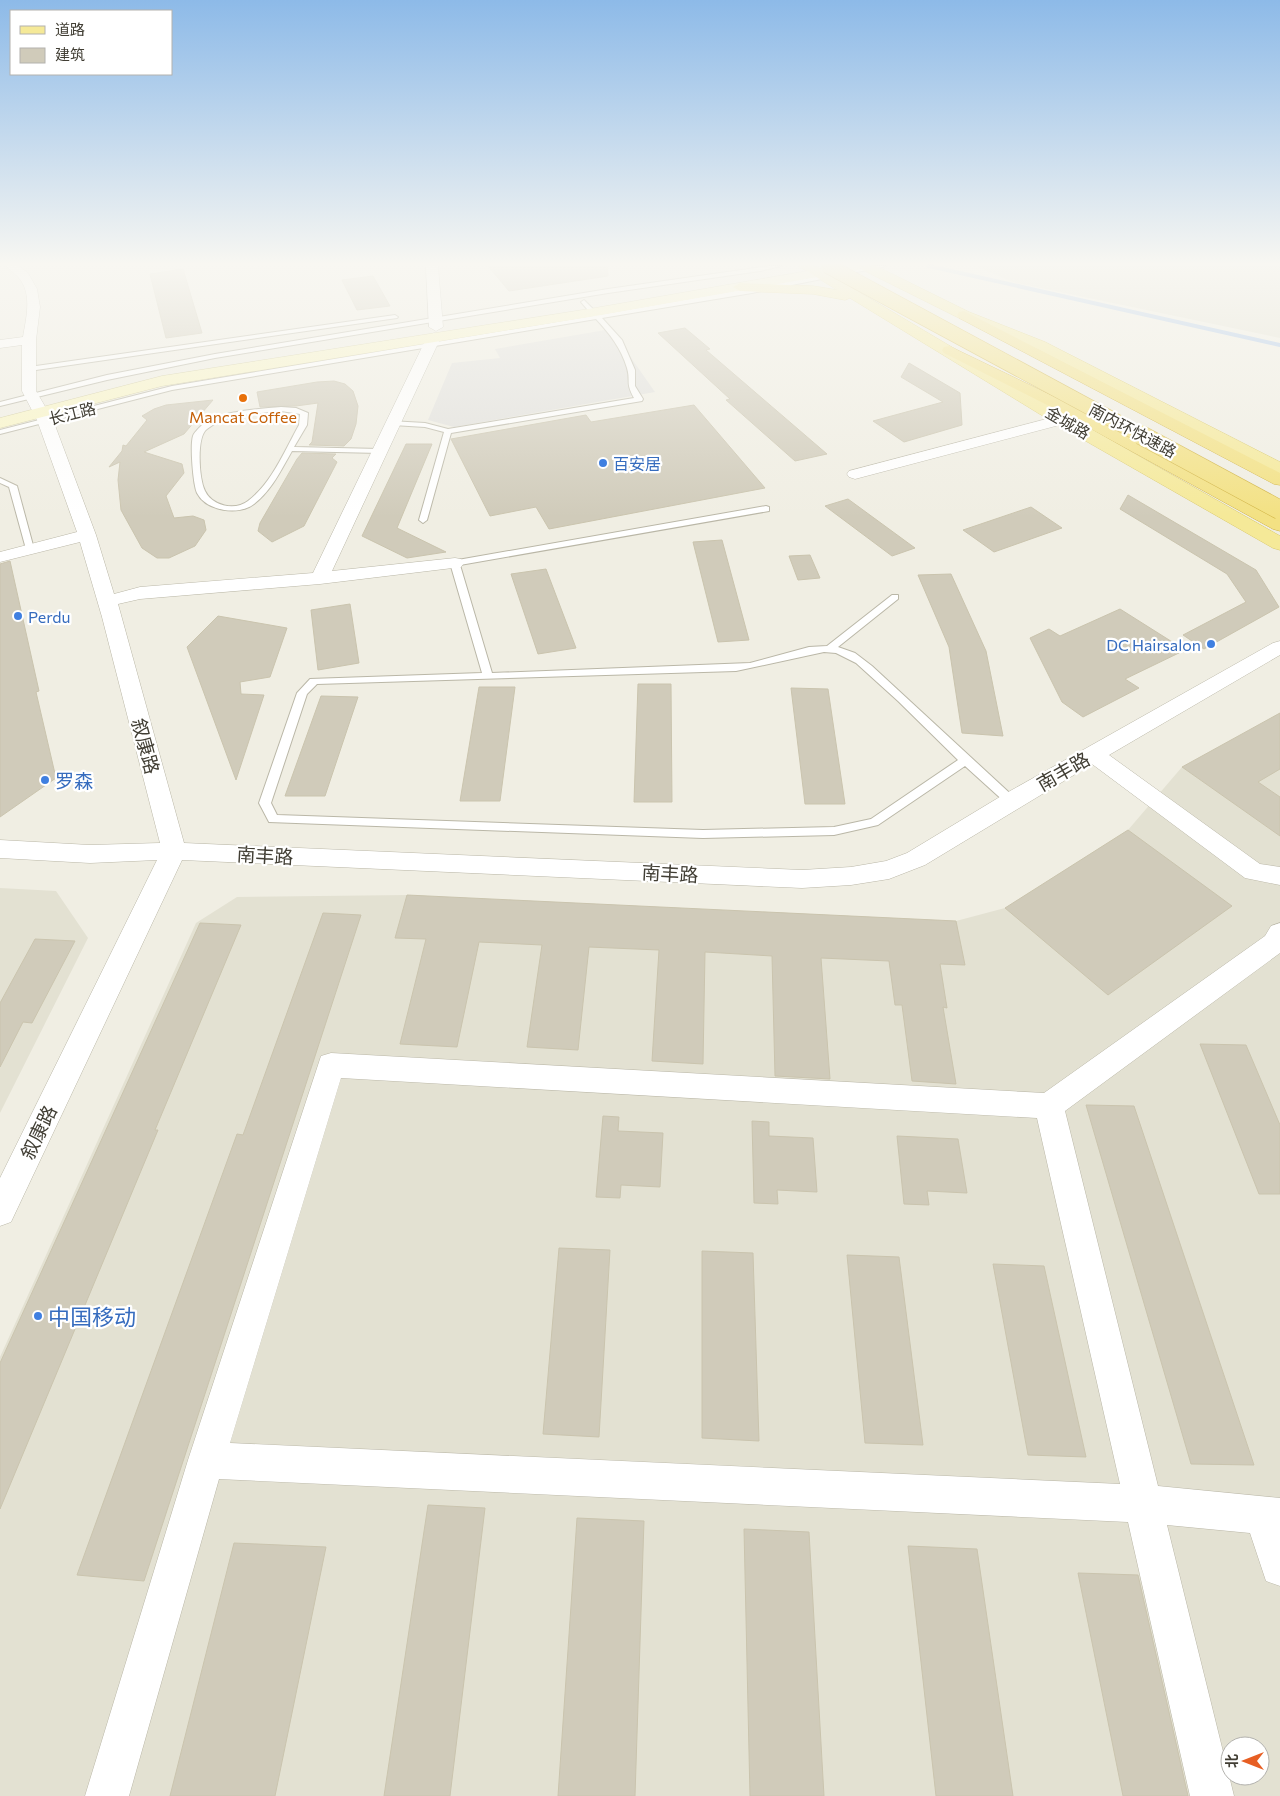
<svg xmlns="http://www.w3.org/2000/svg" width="1280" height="1796" font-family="Commissioner,'Noto Sans SC',sans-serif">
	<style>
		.residential { fill: #e3e1d2; fill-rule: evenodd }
		.parking { fill: #e1e0dc }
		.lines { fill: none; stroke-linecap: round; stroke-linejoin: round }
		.stream { stroke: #a4c2e9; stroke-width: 4 }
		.building { fill: #d0cbba; stroke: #cac4ae }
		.service-casing { stroke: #bab7a7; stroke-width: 2 }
		.minor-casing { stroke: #bab7a7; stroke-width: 1 }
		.secondary-casing { stroke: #ccc696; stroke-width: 1 }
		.primary-casing { stroke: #d8c86a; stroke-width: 1 }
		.trunk-casing { stroke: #ceb03f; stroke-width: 1 }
		.service { fill: #fff; fill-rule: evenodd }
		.minor { fill: #fff; fill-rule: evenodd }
		.secondary { fill: #f9f5c4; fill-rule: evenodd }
		.primary { fill: #f5e998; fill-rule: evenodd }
		.trunk { fill: #f3e183; fill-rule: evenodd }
		.trunk-bridge-far1-casing { stroke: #ceb03f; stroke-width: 16; stroke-linecap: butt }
		.trunk-bridge-casing { stroke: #ceb03f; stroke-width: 20; stroke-linecap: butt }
		.trunk-bridge-far1 { stroke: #f3e183; stroke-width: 15 }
		.trunk-bridge { stroke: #f3e183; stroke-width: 19 }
		.food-dot { fill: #e8710a; stroke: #fff; stroke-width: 2 }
		.shop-dot { fill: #3f7fe0; stroke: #fff; stroke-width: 2 }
		.labels { text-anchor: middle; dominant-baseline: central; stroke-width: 4.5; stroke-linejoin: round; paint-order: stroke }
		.far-street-label { font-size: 16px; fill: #413e34; stroke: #fff }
		.far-food-label { font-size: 16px; fill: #c56008; stroke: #fff }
		.far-shop-label { font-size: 16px; fill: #366cbe; stroke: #fff; text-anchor: start }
		.street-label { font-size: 19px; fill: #413e34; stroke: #fff }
		.shop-label { font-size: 19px; fill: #366cbe; stroke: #fff; text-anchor: start }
		.near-shop-label { font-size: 22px; fill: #366cbe; stroke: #fff; text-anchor: start }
	</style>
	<rect width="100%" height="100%" fill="#f0eee3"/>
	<path class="residential" d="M 975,266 L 1280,266 L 1280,338 L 1013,282 Z
		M 1280,713 L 1280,1796 L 0,1796 L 0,1357 L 196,923 L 237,897 L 407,895 L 956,921 L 1005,908 L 1128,830 L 1182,767 ZM 1230,1746 L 1260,1746 L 1260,1776 L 1230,1776 Z
		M 0,888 L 56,891 L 88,938 L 0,1113 Z"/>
	<path class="parking" d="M 611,329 L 655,392 L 454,427 L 428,420 L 452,363 L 500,358 L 495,349 Z"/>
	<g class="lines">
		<path class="stream" d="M 929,266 L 1280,345"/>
	</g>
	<path class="building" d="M 488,266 L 607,266 L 608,276 L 509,291 Z
		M 183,269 L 202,333 L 166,338 L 150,274 Z
		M 373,276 L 390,306 L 357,310 L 342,280 Z
		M 685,328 L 710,349 L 706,350 L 827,454 L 795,461 L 726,400 L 730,399 L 658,333 Z
		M 909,363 L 960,393 L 962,425 L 904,442 L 873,421 L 943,402 L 901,377 Z
		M 334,381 L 345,384 L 353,391 L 358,406 L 356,424 L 351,439 L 344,446 L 309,445 L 312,442 L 318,403 L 296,406 L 260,407 L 257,392 L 317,382 Z
		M 213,400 L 184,434 L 144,452 L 182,464 L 184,473 L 166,496 L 174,518 L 193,516 L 204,520 L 206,530 L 195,546 L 169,558 L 157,558 L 142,548 L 121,510 L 118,480 L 120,462 L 109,467 L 122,451 L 123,445 L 126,446 L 147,420 L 142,416 L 154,409 L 166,405 Z
		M 694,405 L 765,488 L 549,529 L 536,507 L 490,516 L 451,439 L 586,415 L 591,422 Z
		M 406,444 L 432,444 L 397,528 L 446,552 L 407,558 L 362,536 Z
		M 302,453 L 336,454 L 332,458 L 337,462 L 304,526 L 272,542 L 258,531 L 260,523 L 297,459 Z
		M 1128,495 L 1256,570 L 1279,607 L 1204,649 L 1183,635 L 1246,602 L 1227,574 L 1120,509 Z
		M 848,499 L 915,548 L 892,556 L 825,506 Z
		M 1031,507 L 1062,528 L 994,552 L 963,530 Z
		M 722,540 L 749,640 L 718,642 L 693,542 Z
		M 810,555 L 820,578 L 798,580 L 789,556 Z
		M 10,561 L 39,691 L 36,692 L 56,778 L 0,817 L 0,564 Z
		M 546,569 L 576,648 L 538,654 L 511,574 Z
		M 951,574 L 986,651 L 1003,736 L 962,733 L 949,647 L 918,575 Z
		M 350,604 L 359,663 L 318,670 L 311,610 Z
		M 1120,609 L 1185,650 L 1125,679 L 1139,688 L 1083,717 L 1062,702 L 1030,638 L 1049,629 L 1060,636 Z
		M 218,616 L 287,628 L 270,677 L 240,682 L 241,694 L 264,695 L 236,780 L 187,647 Z
		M 638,684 L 671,684 L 672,802 L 634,802 Z
		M 479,687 L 515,687 L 500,801 L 460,801 Z
		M 791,688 L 828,689 L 845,804 L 805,804 Z
		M 321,696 L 358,697 L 325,796 L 285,796 Z
		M 1280,713 L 1280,769 L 1258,782 L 1280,797 L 1280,836 L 1182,767 Z
		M 1128,830 L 1232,906 L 1108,995 L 1005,908 Z
		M 407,895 L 956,921 L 965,965 L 940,964 L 947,1008 L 943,1007 L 956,1084 L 912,1081 L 902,1005 L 895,1005 L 889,961 L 821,958 L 830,1079 L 775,1076 L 772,956 L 705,952 L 703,1064 L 652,1061 L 659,950 L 589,947 L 578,1050 L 527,1047 L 542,945 L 479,942 L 457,1047 L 400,1044 L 426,939 L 395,938 Z
		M 323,913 L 361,915 L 144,1581 L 77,1575 L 237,1134 L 243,1135 Z
		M 200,923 L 241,925 L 155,1130 L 158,1130 L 0,1509 L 0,1363 Z
		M 35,939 L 75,941 L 32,1023 L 23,1022 L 0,1067 L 0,1003 Z
		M 1200,1044 L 1246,1045 L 1280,1125 L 1280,1194 L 1259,1194 Z
		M 1086,1105 L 1134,1106 L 1254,1465 L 1191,1464 Z
		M 603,1116 L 619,1117 L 618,1131 L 663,1133 L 660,1187 L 621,1185 L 620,1198 L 596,1197 Z
		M 752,1121 L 769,1122 L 769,1136 L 813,1138 L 817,1192 L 777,1190 L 778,1204 L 754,1203 Z
		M 897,1136 L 958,1139 L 967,1193 L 927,1191 L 929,1205 L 904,1204 Z
		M 559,1248 L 610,1250 L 599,1437 L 543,1434 Z
		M 702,1251 L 753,1253 L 759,1441 L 702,1438 Z
		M 847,1255 L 899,1257 L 923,1445 L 865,1443 Z
		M 993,1264 L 1044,1266 L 1086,1457 L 1028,1455 Z
		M 428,1505 L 485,1508 L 450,1796 L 384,1796 Z
		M 577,1518 L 644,1521 L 635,1796 L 558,1796 Z
		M 744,1529 L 809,1532 L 824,1796 L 750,1796 Z
		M 234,1543 L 326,1547 L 275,1796 L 170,1796 Z
		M 908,1546 L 977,1549 L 1013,1796 L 936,1796 Z
		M 1078,1573 L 1138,1575 L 1188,1796 L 1123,1796 Z"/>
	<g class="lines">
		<defs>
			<path id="service" d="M 769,266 L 781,266 L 760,271 L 608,293 L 215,358 L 107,380 L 0,406 L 0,402 L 107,375 L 215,354 L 608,289 Z
				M 876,266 L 887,266 L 752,293 L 602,318 L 622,340 L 635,370 L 635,386 L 643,399 L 642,401 L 451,433 L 427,520 L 423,523 L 419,520 L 444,432 L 425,427 L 393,425 L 389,423 L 390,421 L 425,423 L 448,429 L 634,398 C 625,382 631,382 627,368 C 621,348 610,334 596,319 L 172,390 L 0,434 L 0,430 L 172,386 L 593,316 L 581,302 L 584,300 L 599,315 Z
				M 395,315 L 398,317 L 397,318 L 29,371 L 26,369 L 29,367 Z
				M 281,407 L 296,408 L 308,413 L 307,425 L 294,447 L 380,449 L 384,451 L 380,453 L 292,451 C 281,470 272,490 254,504 C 239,516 206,511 197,493 C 193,484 190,445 193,436 C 194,433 198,429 200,427 C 216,411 259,409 281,407 ZM 281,411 L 300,414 L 299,425 C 285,450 272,483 248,501 C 235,511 212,506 205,491 C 199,479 196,437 207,429 C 226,413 258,414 281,411 Z
				M 0,478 L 17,486 L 34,549 L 33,551 L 30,552 L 26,549 L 9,487 L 0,483 Z
				M 766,506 L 769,507 L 769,511 L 460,565 L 492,673 L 750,663 L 809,647 L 827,646 L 892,595 L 898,595 L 898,599 L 838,647 L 855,653 L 872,666 L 1015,798 L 1017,801 L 1015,804 L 1007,804 L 965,766 L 878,825 L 834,835 L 703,838 L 269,822 L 259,803 L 297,693 L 310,679 L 482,673 L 450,563 L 452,561 ZM 824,652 L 836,653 L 856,663 L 898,701 L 958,760 L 871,819 L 834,827 L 703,830 L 277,815 L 271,803 L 307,694 L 317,684 L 736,671 Z"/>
			<path id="minor" d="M 6,266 L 19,266 L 28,273 L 37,289 L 40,307 L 36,340 L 36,391 L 53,420 L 96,535 L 114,594 L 140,587 L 313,573 L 427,337 L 434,333 L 441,337 L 332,571 L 455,558 L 461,559 L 464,563 L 461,567 L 320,584 L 140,599 L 118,604 L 184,843 L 802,870 L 851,867 L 886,861 L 907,853 L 1003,795 L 1273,643 L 1280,641 L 1280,655 L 1109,755 L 1260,864 L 1280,867 L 1280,885 L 1245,878 L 1092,764 L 925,865 L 889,879 L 851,885 L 802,888 L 182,860 L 11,1222 L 0,1226 L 0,1178 L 157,860 L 90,863 L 0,858 L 0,840 L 90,845 L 160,843 L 102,617 L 80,542 L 0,562 L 0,552 L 77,532 L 37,420 L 22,391 L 22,345 L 0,348 L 0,340 L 23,337 C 26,318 33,293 18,277 C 14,273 10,270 6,266 Z
				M 426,266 L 438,266 L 443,327 L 436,331 L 429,327 Z
				M 1062,415 L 1067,417 L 1070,420 L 1067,423 L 855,479 L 849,477 L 847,474 L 849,471 Z
				M 1280,923 L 1280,953 L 1065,1111 L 1158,1486 L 1280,1498 L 1280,1586 L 1266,1581 L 1250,1533 L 1167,1525 L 1234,1796 L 1190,1796 L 1128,1522 L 219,1479 L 129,1796 L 85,1796 L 188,1460 L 321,1056 L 331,1053 L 1044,1093 L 1265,936 L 1271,926 ZM 341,1078 L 1037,1118 L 1120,1484 L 230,1443 Z"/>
			<path id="secondary" d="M 836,266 L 864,266 L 857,270 L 595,316 L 162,386 L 0,428 L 0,418 L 162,376 L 595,308 Z"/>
			<path id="primary" d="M 799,266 L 815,266 L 1068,416 L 1280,536 L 1280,550 L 1273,548 L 1056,424 L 850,298 L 845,300 L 813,294 L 740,291 L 733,287 L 740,283 L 813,286 L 837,290 Z
				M 859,266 L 876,266 L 969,312 L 1045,342 L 1280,462 L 1280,474 L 1035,348 L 959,318 L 861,269 Z"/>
			<path id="trunk" d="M 964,311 L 1280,473 L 1280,485 L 1274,484 L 959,318 L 957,315 L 959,312 Z
				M 949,346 L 1065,402 L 1280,517 L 1280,531 L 1273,529 L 1053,408 L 944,353 L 942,350 L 944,347 Z"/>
		</defs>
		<use href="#service" class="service-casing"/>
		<use href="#minor" class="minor-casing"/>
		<use href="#secondary" class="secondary-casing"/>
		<use href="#primary" class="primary-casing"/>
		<use href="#trunk" class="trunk-casing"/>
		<use href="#service" class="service"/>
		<use href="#minor" class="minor"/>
		<use href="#secondary" class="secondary"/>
		<use href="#primary" class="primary"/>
		<use href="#trunk" class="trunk"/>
		<defs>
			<path id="trunk-bridge-far1" d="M 828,266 L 1143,436"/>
			<path id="trunk-bridge" d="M 1141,435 L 1280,510"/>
		</defs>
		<use href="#trunk-bridge-far1" class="trunk-bridge-far1-casing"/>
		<use href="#trunk-bridge" class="trunk-bridge-casing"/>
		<use href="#trunk-bridge-far1" class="trunk-bridge-far1"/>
		<use href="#trunk-bridge" class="trunk-bridge"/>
	</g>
	<linearGradient id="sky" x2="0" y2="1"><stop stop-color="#8dbae8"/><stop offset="0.51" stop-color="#f8f7f2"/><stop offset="1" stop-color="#f8f7f2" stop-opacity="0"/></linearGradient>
	<rect width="1280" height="517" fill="url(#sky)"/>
	<circle class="food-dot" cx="243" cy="398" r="5"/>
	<g class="shop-dot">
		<circle cx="603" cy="463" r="5"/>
		<circle cx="18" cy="616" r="5"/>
		<circle cx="1211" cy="644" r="5"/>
		<circle cx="45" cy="780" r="5"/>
		<circle cx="38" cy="1316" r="5"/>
	</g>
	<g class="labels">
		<g class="far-street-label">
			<text transform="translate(72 413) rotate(-14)">长江路</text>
			<text transform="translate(1068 422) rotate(30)">金城路</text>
			<text transform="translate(1133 430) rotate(28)">南内环快速路</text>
		</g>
		<g class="far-food-label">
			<text x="243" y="416">Mancat Coffee</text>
		</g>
		<g class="far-shop-label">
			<text x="613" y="463">百安居</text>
			<text x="28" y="616">Perdu</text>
			<text x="1201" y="644" text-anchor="end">DC Hairsalon</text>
		</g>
		<g class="street-label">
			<text transform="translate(146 746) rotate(75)">叙康路</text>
			<text transform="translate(1063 771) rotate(-30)">南丰路</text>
			<text transform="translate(265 855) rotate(3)">南丰路</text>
			<text transform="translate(670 873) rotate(3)">南丰路</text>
			<text transform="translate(38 1132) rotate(-64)">叙康路</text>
		</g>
		<g class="shop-label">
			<text x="55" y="780">罗森</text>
		</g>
		<g class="near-shop-label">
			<text x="48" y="1316">中国移动</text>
		</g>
	</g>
	<rect x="10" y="10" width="162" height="65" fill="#ffffff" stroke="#b3b2ae"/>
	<rect x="20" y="26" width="25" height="8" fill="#f5e998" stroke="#b3b2ae"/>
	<text x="55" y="35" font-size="15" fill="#413e34">道路</text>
	<rect x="20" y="48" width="25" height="15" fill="#d0cbba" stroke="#b3b2ae"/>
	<text x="55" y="60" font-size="15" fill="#413e34">建筑</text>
	<g transform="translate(1245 1761) rotate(270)"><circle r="24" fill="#ffffff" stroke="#b3b2ae"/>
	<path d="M0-4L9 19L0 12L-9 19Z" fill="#e75f24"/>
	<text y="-8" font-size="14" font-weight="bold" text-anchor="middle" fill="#413e34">北</text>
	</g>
</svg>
